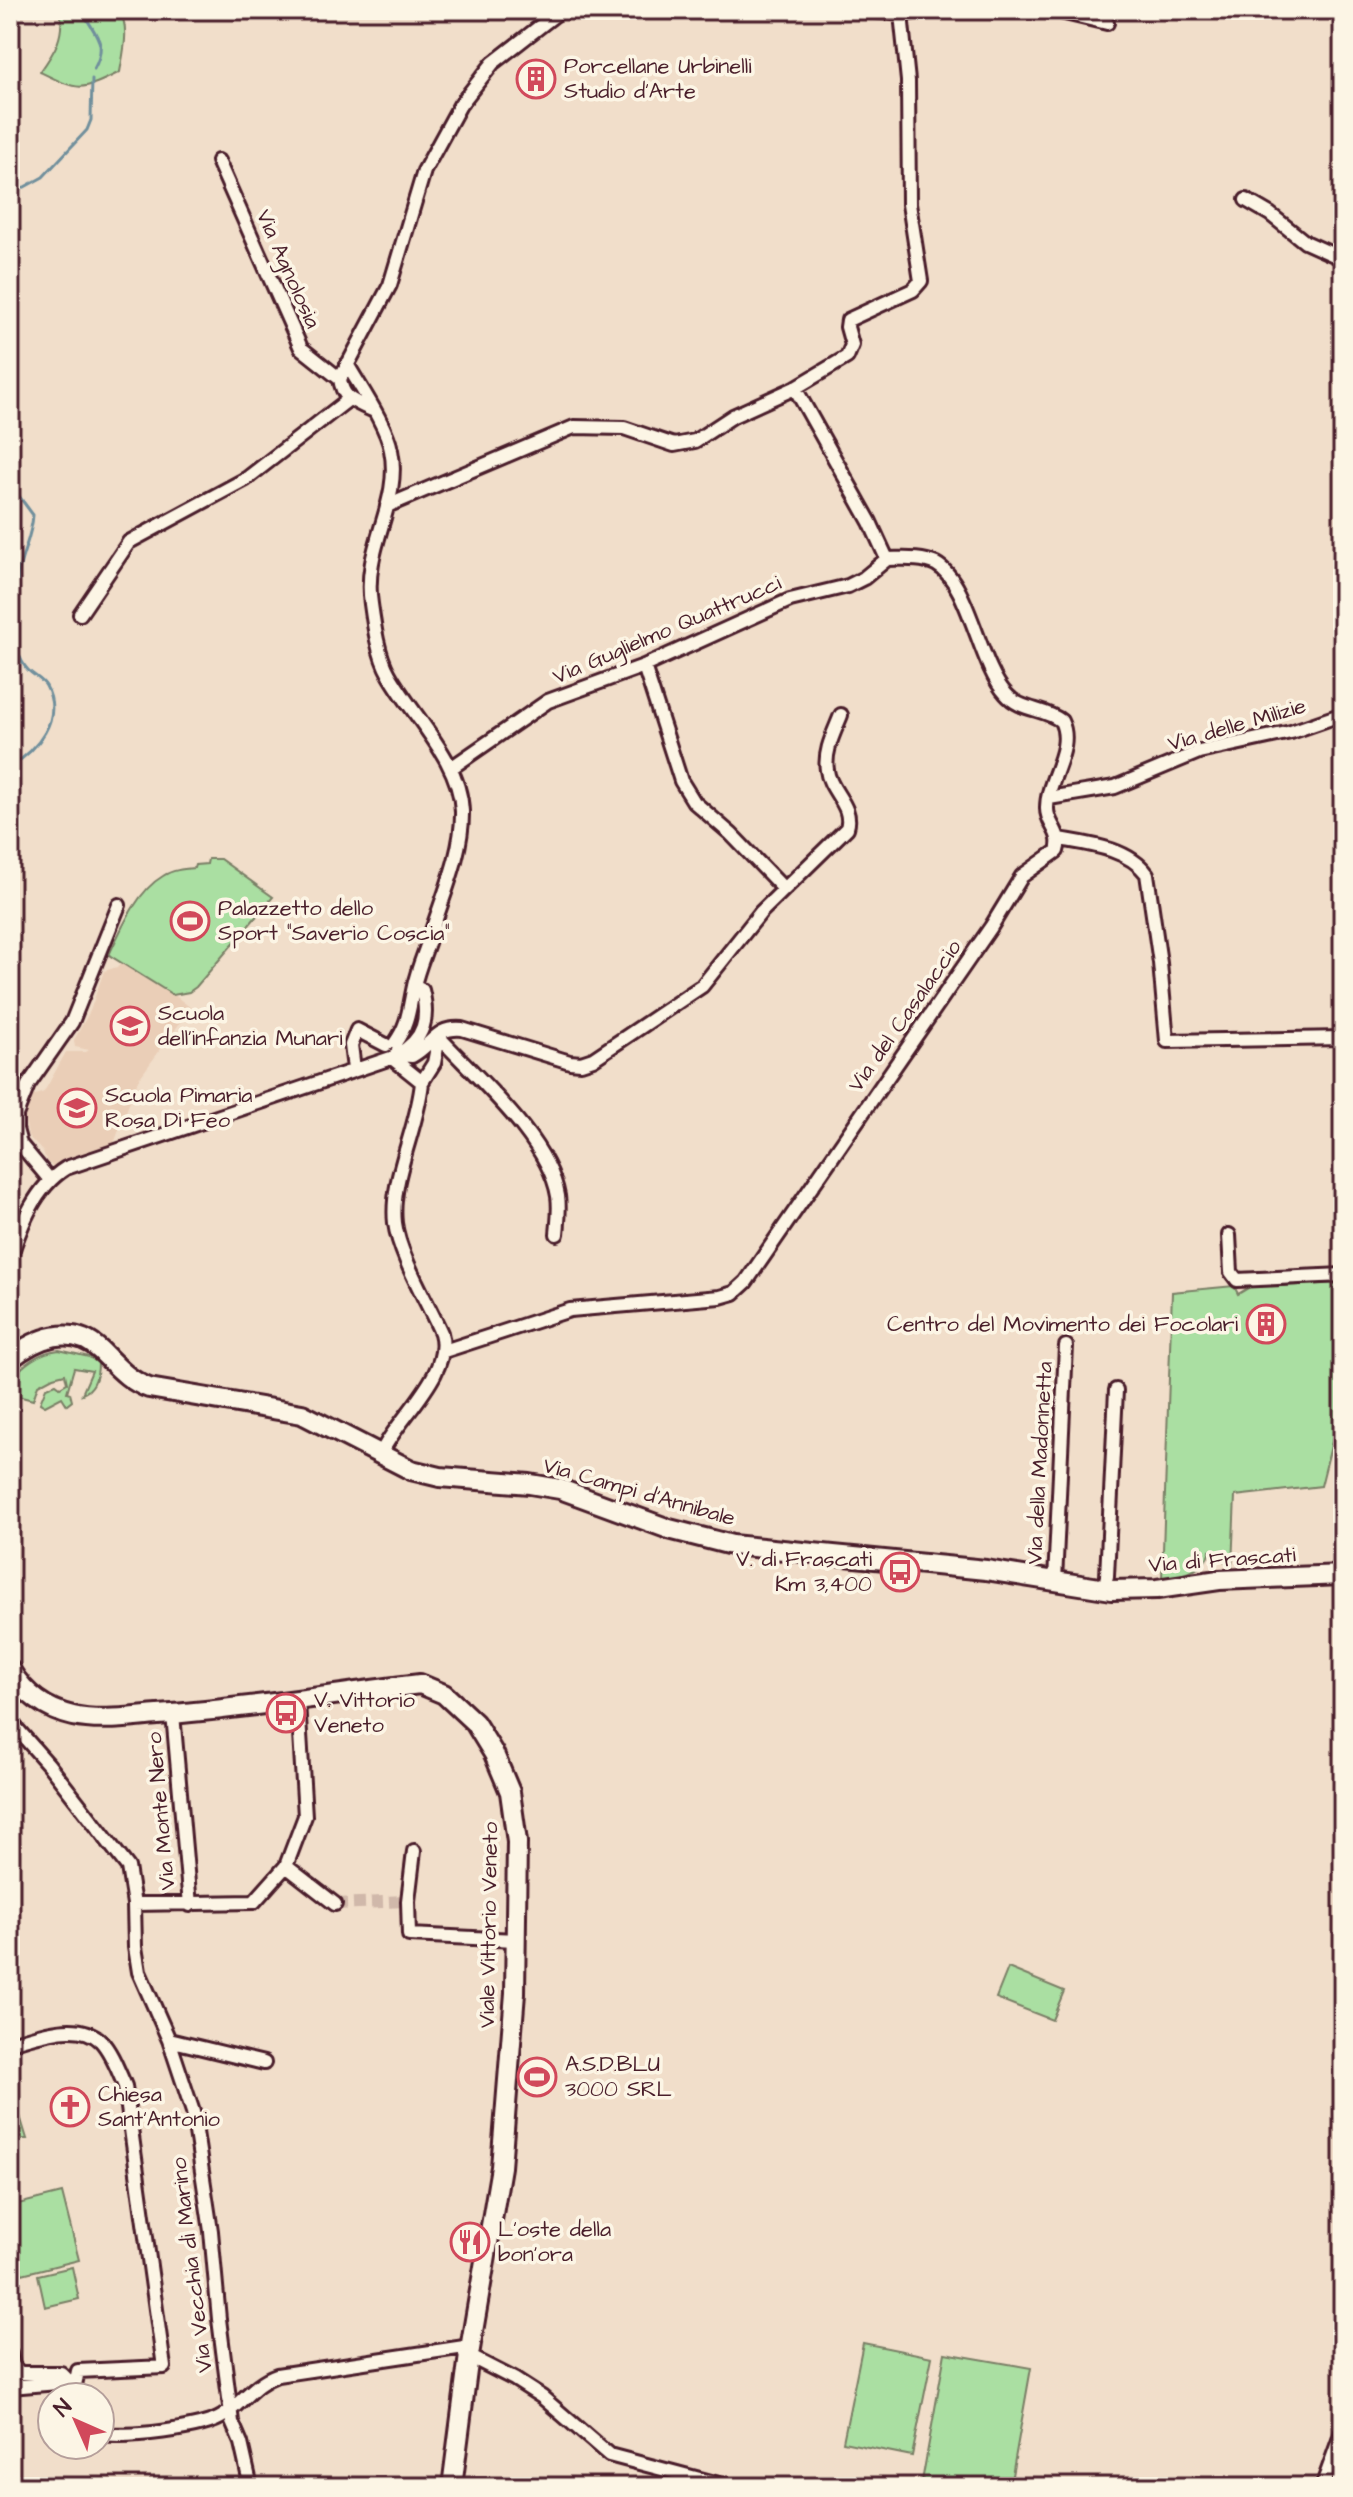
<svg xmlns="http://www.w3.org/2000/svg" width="1353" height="2497" font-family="'Architects Daughter',sans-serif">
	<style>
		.built { fill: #eaceb7 }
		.green { fill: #aadfa2; stroke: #7a7f66; stroke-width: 2 }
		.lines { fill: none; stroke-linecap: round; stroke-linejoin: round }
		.stream { stroke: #708f9c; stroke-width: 3 }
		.minor-tunnel { stroke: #d0b8aa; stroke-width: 12; stroke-dasharray: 12 6; stroke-linecap: butt }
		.minor-casing { stroke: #4a1f2b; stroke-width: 18 }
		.secondary-casing { stroke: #4a1f2b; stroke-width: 24 }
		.minor { stroke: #fcf5e5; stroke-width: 12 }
		.secondary { stroke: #fcf5e5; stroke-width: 18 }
		.labels { text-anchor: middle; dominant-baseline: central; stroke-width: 7; stroke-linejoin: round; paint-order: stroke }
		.poi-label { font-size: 22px; fill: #4a1f2b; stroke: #fcf5e5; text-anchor: start }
		.street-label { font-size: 22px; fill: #4a1f2b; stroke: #fcf5e5 }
	</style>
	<rect width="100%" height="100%" fill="#f1deca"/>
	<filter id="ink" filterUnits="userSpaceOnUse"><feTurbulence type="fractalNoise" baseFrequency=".0125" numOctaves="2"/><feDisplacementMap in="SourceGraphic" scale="16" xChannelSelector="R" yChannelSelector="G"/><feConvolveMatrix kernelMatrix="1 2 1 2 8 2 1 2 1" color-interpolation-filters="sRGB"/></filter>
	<g filter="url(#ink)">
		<path class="built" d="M 121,962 L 164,987 L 191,1008 L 138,1080 L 113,1146 L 56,1168 L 47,1162 L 43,1152 L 28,1136 L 24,1113 L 32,1096 L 44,1092 L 66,1052 L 86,1052 L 89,1050 L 75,1047 L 74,1040 L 90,1011 L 104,971 L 117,967 Z"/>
		<path class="green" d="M 60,10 L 118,10 C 131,25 123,54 120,72 C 80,92 79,91 40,72 C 55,51 65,36 60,10 Z
			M 208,859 L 220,859 L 273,897 L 196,987 L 189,992 L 173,995 L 109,955 C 121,929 137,891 163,876 C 172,870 183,869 194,868 L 195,865 L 207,864 Z
			M 1343,1283 L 1343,1398 L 1321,1486 L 1235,1496 L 1232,1566 L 1225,1562 L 1225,1554 L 1210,1551 C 1204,1573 1182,1574 1162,1579 L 1172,1292 L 1234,1286 L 1238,1294 L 1250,1287 Z
			M 59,1350 L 89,1357 L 98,1363 C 98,1375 95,1389 82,1394 L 92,1371 L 74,1368 L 67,1392 L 70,1393 L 72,1401 L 67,1405 L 62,1397 L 45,1406 L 40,1403 L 46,1388 L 56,1384 L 60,1387 L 67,1383 L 65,1374 L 53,1377 L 38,1385 L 33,1400 L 10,1394 L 10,1380 C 23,1365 38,1352 59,1350 Z
			M 1008,1968 L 1064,1991 L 1052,2020 L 996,1998 Z
			M 13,2093 L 27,2139 L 21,2139 L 10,2150 L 10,2094 Z
			M 62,2193 L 79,2260 L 22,2274 L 10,2223 L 10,2206 Z
			M 72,2267 L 79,2299 L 45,2307 L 38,2275 Z
			M 863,2343 L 932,2357 L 912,2456 L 843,2442 Z
			M 945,2353 L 1031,2368 L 1010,2487 L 921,2487 Z"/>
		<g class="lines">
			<path class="stream" d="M 82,10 C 94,35 109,41 94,69
				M 10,195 L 43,177 L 87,130 L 91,120 L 92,79
				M 10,484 L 33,515 C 32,536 21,555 18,575 C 17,584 19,592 17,600 C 15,608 11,616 12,624 C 12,637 19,661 28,670 C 34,676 42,679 46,686 C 64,719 37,750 10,767"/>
			<path class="minor-tunnel" d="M 335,1904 L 408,1901"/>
			<defs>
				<path id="minor" d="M 866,10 L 901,14 L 929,10
					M 1052,10 L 1107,23
					M 218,161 L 301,348 L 340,379
					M 1246,200 L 1270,214 L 1305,242 L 1343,259
					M 347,364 C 360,387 387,426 391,450 C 402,503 362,547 371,604 C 374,626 378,655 389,674 C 413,717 460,760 462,811 C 463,854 441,900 429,940 C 424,955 417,971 414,986 C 409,1008 409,1024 395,1043
					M 795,388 L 870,522 L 887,559
					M 372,410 C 354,401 343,400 340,379 L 390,285 L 424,171 L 460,105 L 493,63 L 561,10
					M 387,506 L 574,427 L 624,428 L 674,445 L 695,441 L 733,416 L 795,388 L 847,357 L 852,345 L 847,327 L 848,320 L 913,290 L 921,281 L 909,204 L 908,81 L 901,14
					M 80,614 L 129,542 L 246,479 L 349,399
					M 644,666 L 681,781 L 694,802 L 731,834 L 784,889
					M 451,768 L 548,701 L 644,666 L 790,600 L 848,586 L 864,578 L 887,559
					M 1049,798 L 1115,787 L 1199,752 L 1291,732 L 1343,714
					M 1060,839 C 1088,844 1128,848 1147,874 L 1160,963 L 1167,1041 L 1343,1038
					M 439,1037 C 478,1079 549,1140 558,1196 C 560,1209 558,1222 557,1234
					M 398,1054 C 425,1039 429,1018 422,990 L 414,986
					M 397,1055 L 412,1056 C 434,1044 434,1027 462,1029 L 570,1062 L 581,1063 L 593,1059 L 702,986 L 761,912 L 847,828 C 854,806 829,791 827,770 C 824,751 834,733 841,715
					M 354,1069 L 351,1045 L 357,1030 L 386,1045
					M 422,1082 L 434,1063 L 439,1037
					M 50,1180 L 20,1144 L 16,1129 L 16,1115 L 28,1085 L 72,1022 L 119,905
					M 1229,1235 L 1231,1272 L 1237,1280 L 1343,1275
					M 10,1258 C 21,1225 35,1187 66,1168 L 394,1057 L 399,1050
					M 444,1351 L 570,1310 L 720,1297 L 734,1293 L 746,1282 L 991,927 L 1022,876 L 1057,851 C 1063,832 1047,825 1047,809 C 1046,780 1075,749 1061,721 C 1045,708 1020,711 1006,694 C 979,665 969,582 936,564 C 921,557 903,559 887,559
					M 380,1456 C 395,1419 453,1375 441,1333 C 428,1303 399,1255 395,1223 C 390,1178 418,1128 422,1082 L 392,1058
					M 1055,1581 L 1066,1346
					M 1104,1589 L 1107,1576 L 1116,1390
					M 173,1714 L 190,1905
					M 10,1721 L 48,1764 L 128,1867 L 134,1904 L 135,1947 L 139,1972 L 169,2040 L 193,2112 L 211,2231 L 219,2319 L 232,2422 L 241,2443 L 251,2487
					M 414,1851 L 408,1901 L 409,1935 L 516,1940
					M 286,1866 L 335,1904
					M 134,1904 L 254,1902 L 286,1866 L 305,1816 L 298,1701
					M 169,2040 L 264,2063
					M 10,2043 C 37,2036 78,2019 101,2041 C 112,2053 118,2071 125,2086 L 164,2367 L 78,2371 L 75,2385 L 77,2397
					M 10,2354 L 13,2366 L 20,2373 L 61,2373 L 70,2382
					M 465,2354 L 514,2379 L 542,2397 L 609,2455 L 730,2487
					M 10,2387 L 70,2382 L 73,2384
					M 100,2433 C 122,2439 205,2429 223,2416 C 243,2402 254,2383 277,2375 L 471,2346
					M 1322,2487 L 1343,2429"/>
				<path id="secondary" d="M 10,1359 C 36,1338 72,1323 100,1350 C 116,1365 127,1380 149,1388 L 302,1414 L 411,1470 L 440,1477 L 530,1484 L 560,1489 L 669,1529 L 732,1545 L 986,1570 L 1112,1590 L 1157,1589 L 1219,1580 L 1343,1575
					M 10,1670 C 24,1693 46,1710 73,1716 C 100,1722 131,1717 158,1715 C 246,1709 333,1694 420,1684 L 444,1694 L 475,1723 L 494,1754 L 510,1792 L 517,1842 L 515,1993 L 501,2167 L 469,2355 L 452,2487"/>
			</defs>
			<use href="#minor" class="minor-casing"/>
			<use href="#secondary" class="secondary-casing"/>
			<use href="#minor" class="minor"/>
			<use href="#secondary" class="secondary"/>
		</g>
	</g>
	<defs>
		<symbol id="building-ring" viewBox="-11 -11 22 22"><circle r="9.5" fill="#fcf5e5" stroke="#d1495b" stroke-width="1.5"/><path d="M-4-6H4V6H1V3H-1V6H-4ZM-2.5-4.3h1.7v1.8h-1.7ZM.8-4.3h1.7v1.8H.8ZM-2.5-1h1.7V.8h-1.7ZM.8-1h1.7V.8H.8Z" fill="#d1495b"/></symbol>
		<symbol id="stadium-ring" viewBox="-11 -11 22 22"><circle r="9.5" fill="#fcf5e5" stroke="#d1495b" stroke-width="1.5"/><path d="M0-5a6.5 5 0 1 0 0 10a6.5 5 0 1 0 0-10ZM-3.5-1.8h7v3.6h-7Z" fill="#d1495b"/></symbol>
		<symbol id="school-ring" viewBox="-11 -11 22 22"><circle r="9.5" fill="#fcf5e5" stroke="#d1495b" stroke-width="1.5"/><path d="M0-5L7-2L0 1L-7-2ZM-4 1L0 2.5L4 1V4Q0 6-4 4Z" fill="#d1495b"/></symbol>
		<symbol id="bus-ring" viewBox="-11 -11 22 22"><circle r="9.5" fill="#fcf5e5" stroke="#d1495b" stroke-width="1.5"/><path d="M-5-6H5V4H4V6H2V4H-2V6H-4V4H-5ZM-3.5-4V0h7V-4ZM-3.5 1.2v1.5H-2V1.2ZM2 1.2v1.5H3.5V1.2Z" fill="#d1495b"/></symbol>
		<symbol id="church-ring" viewBox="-11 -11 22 22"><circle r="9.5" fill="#fcf5e5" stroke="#d1495b" stroke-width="1.5"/><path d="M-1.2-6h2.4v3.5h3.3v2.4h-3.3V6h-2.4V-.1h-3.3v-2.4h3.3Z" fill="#d1495b"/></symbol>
		<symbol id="restaurant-ring" viewBox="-11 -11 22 22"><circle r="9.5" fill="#fcf5e5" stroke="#d1495b" stroke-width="1.5"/><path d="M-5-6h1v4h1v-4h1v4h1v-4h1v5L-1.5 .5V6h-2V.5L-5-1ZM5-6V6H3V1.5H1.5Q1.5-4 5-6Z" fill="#d1495b"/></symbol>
	</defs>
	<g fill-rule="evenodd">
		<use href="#building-ring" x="514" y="57" width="44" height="44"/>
		<use href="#stadium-ring" x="168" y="899" width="44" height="44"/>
		<use href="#school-ring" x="108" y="1004" width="44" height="44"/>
		<use href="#school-ring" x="55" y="1086" width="44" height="44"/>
		<use href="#building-ring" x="1244" y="1302" width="44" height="44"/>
		<use href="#bus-ring" x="878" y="1550" width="44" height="44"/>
		<use href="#bus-ring" x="264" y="1691" width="44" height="44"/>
		<use href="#stadium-ring" x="515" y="2055" width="44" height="44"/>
		<use href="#church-ring" x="48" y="2085" width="44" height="44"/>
		<use href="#restaurant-ring" x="448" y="2220" width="44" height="44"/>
	</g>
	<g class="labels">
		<g class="poi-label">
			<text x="564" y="66">Porcellane Urbinelli<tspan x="564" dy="25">Studio d'Arte</tspan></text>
			<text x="218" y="908">Palazzetto dello<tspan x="218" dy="25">Sport "Saverio Coscia"</tspan></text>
			<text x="158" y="1013">Scuola<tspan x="158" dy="25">dell'infanzia Munari</tspan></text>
			<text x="105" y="1095">Scuola Pimaria<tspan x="105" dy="25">Rosa Di Feo</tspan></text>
			<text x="1238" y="1324" text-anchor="end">Centro del Movimento dei Focolari</text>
			<text x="872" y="1559" text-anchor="end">V. di Frascati<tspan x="872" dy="25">Km 3,400</tspan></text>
			<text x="314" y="1700">V. Vittorio<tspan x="314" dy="25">Veneto</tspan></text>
			<text x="565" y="2064">A.S.D.BLU<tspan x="565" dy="25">3000 SRL</tspan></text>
			<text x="98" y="2094">Chiesa<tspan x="98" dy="25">Sant'Antonio</tspan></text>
			<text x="498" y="2229">L’oste della<tspan x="498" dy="25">bon’ora</tspan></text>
		</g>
		<g class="street-label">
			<text transform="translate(288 269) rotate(66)">Via Agnolosia</text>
			<text transform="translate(667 630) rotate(-23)">Via Guglielmo Quattrucci</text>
			<text transform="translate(1237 725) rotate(-16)">Via delle Milizie</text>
			<text transform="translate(905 1016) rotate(-55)">Via del Casalaccio</text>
			<text transform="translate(1040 1463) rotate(-87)">Via della Madonnetta</text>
			<text transform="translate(639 1492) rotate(16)">Via Campi d'Annibale</text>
			<text transform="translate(1222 1560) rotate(-4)">Via di Frascati</text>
			<text transform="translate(161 1811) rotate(-95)">Via Monte Nero</text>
			<text transform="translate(489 1925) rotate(-89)">Viale Vittorio Veneto</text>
			<text transform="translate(192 2265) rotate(-97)">Via Vecchia di Marino</text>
		</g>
	</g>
	<rect width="1353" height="2497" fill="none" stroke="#fcf5e5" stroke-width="40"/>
	<rect x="20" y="20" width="1313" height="2457" fill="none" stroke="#4a1f2b" stroke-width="3" filter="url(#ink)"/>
	<g transform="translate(76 2421) rotate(315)"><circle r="38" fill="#fcf5e5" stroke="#b59f9b" stroke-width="2"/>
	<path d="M0-6L14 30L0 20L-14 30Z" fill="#d1495b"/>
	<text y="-12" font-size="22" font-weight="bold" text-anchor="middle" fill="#4a1f2b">N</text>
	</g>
</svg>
